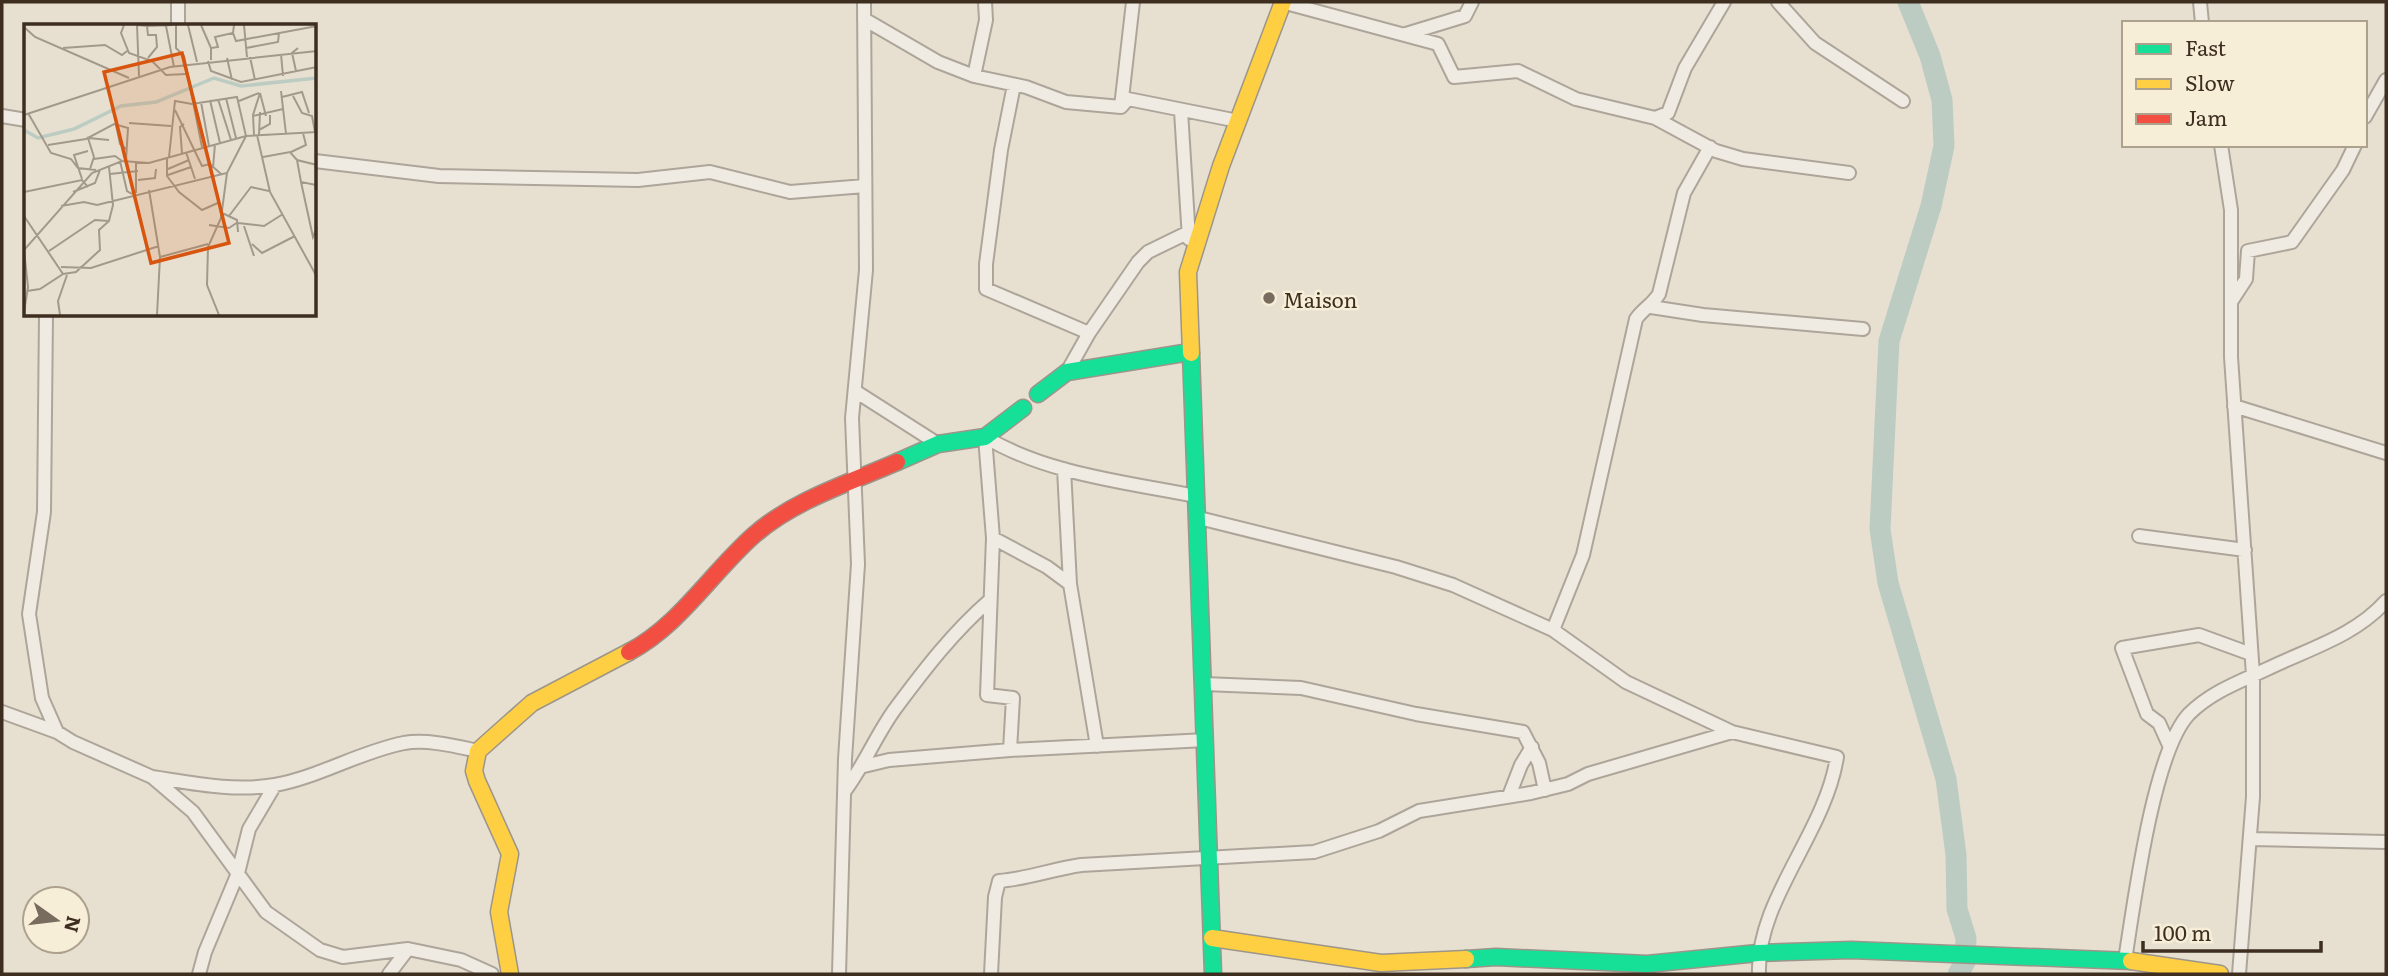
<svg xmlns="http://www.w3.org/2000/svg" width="2388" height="976" font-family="Literata,serif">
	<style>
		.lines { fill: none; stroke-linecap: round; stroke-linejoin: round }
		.river { stroke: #bcccc2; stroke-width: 21 }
		.street-casing { stroke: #ada599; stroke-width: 16 }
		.fast-casing { stroke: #9c958a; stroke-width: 19 }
		.slow-casing { stroke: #9c958a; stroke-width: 19 }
		.jam-casing { stroke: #9c958a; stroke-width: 19 }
		.street { stroke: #efebe3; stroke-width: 12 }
		.fast { stroke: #16e098; stroke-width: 16 }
		.slow { stroke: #ffcf43; stroke-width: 16 }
		.jam { stroke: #f24e42; stroke-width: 16 }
		.poi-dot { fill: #786c5e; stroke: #f7eed8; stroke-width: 2.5 }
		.labels { text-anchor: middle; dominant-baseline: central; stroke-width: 5; stroke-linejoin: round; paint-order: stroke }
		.poi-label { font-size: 21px; fill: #3d2e20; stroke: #f7eed8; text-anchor: start }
		.inset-river { fill: none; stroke: #bcccc2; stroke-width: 3.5 }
		.inset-road { fill: none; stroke: #a3998a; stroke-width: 2 }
		.view { fill: #d7550e; fill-opacity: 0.15; stroke: #d7550e; stroke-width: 3.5 }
		.inset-edge { fill: none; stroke: #3d2e20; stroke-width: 3.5 }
	</style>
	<rect width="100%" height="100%" fill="#e7e0d1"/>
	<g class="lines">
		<path class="river" d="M 1908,2 L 1930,56 L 1942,100 L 1944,146 L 1931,206 L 1889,341 L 1880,529 L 1888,583 L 1946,779 L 1956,855 L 1957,909 L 1966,938 L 1965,962 L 1958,974"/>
		<defs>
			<path id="street" d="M 1282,2 L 1438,44 L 1454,77 L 1518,71 L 1576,99 L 1655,118 L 1668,113 L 1685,68 L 1724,2
				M 1778,2 L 1815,43 L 1903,101
				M 2200,2 L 2202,23
				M 864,19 L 938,62 L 974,76 L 1026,87 L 1066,102 L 1121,107 L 1128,99 L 1238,121
				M 178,26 L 178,2
				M 1406,34 L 1465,16 L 1472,2
				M 974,76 L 986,20 L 985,2
				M 1014,85 L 1001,150 L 986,264 L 986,289 L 1089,333
				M 1121,107 L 1133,2
				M 1181,111 L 1189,239
				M 2,116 L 26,120
				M 2365,117 L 2386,80
				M 1655,118 L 1716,151 L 1743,159 L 1849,173
				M 2221,145 L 2231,210 L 2231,357 L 2253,675 L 2253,797 L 2239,974
				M 315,161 L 439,176 L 638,180 L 710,172 L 790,192 L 865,186
				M 2231,302 L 2246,279 L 2248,251 L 2292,242 L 2343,170 L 2355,145
				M 1651,307 L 1703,315 L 1863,329
				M 46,315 L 44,512 L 29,614 L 42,698 L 57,732
				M 1067,372 L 1089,333 L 1138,262 L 1148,252 L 1189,232
				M 855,391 L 938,444
				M 2234,406 L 2386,453
				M 985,437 L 993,538 L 987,695 L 1013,698 L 1010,750
				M 985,437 C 1047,474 1125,482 1195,496
				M 1064,469 L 1070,584 L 1097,746
				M 1199,518 L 1396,567 L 1453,585 L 1553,630 L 1626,682 L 1732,732 L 1837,757 C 1825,834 1756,900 1759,974
				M 2139,536 L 2245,550
				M 993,538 L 1047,567 L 1070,584
				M 1553,630 L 1583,555 L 1636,319 C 1643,309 1652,305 1659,294 L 1684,193 L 1710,147
				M 1204,684 L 1301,688 L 1416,714 L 1523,732 L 1539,763 L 1545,790
				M 2,712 L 57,732 L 73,742 L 152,777 L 193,812 L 266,912 L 320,950 L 343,957 L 408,949 L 461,960 L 492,974
				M 2169,745 L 2159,723 L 2147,714 L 2122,648 L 2199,635 L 2251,654
				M 864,766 L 889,760 L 1010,750 L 1206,740
				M 152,777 C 192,783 234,792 275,785 C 319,777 359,752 404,743 C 427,739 455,746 478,751
				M 844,792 C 864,766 876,735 895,709 C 924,670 953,632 990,600
				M 1509,796 L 1521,765 L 1532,747
				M 2251,839 L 2386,842
				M 2125,960 C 2134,904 2153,752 2189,714 C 2211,692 2239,682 2267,669 C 2308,649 2355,636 2386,601
				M 199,974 L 205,952 L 238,873 L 249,829 L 275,785
				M 389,974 L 408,949
				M 839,974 L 845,759 L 858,564 L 852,418 L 866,270 L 864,2
				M 991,974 L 995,897 L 999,881 C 1027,879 1053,869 1081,865 L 1314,852 L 1379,831 L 1419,811 L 1531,793 L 1568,784 L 1588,774 L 1732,732"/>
			<path id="fast" d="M 1191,353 L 1213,974
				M 1038,394 L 1067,372 L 1190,352
				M 897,462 L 938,444 L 985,437 L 1023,408
				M 1466,959 L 1496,957 L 1647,964 L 1758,953 L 1851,950 L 2131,961"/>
			<path id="slow" d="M 1191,353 L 1188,272 L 1221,166 L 1283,2
				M 1212,938 L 1381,963 L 1466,959
				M 2131,961 L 2220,974
				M 510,974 L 499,912 L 510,854 L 477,781 L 474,771 L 478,751 L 532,703 L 629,652"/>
			<path id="jam" d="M 629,652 C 680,625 711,573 754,535 C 794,500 849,483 897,462"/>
		</defs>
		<use href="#street" class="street-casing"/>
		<use href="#fast" class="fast-casing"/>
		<use href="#slow" class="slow-casing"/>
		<use href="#jam" class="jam-casing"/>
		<use href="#street" class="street"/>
		<use href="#fast" class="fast"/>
		<use href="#slow" class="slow"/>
		<use href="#jam" class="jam"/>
	</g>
	<circle class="poi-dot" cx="1269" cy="298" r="7"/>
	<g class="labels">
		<g class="poi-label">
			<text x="1283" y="298">Maison</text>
		</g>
	</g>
	<g transform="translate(24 24)">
		<rect width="292" height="292" fill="#e7e0d1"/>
		<path class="inset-river" d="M 0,106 L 14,114 L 50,105 L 97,82 L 132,78 L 190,54 L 217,62 L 293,54"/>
		<path class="inset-road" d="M 100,1 L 97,9 L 105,29 L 128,37 L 142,51 L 162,50M 113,1 L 123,2 L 124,11 L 132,11 L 133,23 L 124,34M 113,1 L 115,52M 152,1 L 152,24 L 160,32 L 178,123M 164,1 L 173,38M 177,1 L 187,24M 220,1 L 223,33M 123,2 L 149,1M 142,2 L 150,43M 0,3 L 11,13 L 105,54M 209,9 L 212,17 L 293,2M 39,24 L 81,21 L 98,31 L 103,27M 222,24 L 254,18 L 255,9M 257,30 L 259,52M 226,33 L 231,56M 203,34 L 208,56M 187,36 L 187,24 L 194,23 L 191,13 L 209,9 L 210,1M 184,37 L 187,47 L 217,58 L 293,43M 272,47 L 268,29 L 274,24M 257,67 L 262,110M 236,69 L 242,92M 269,72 L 278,89 L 288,92 L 291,108M 258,73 L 278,68 L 285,89M 202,74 L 212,114M 194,75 L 207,116M 186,76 L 196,119M 215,77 L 235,69M 177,78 L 185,122M 151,86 L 178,142 L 186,140 L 197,150M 4,89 L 27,129 L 47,135 L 54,144 L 72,146M 0,91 L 146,43 L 293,27M 229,92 L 259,85M 105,99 L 147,102M 92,101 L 96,120 L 102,125M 235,106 L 246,100 L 246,91M 230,111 L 229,91 L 236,69M 233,111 L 246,168 L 293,253M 235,111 L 236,88M 24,121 L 62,115 L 90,100 L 104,104 L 102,136M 162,128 L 171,155M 267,128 L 282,121 L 279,109M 158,129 L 156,103 L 160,100M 239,133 L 266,128 L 273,136 L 293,141M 143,134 L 143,152 L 155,168 L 178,186 L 196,178M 70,135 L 91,132 L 98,137M 273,136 L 277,158 L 292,161M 96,137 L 103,167 L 108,170M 189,144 L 191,120M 66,145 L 70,133 L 64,114 L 85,116M 144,145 L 165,136M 86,150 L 114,147M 144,151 L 167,143M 58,155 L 50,131 L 64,127M 114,156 L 131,154 L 132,145M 277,158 L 289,213 L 293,203M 125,166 L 136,233 L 133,291M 0,168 L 58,156 L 64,163M 49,168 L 71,159 L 76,146M 112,169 L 112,138M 37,182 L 60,178 L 73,181 L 203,149 L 222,112 L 213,73 L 168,80 L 151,77 L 145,133M 196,188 L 213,196 L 214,208M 0,192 L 39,250 L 16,265 L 3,267M 205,192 L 227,163 L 245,167M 214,199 L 240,202 L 259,190M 185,201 L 205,204 L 214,198M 220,202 L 230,232M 228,220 L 238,229 L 271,212M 25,227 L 71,196 L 85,197M 136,233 L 184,220M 37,243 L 67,244 L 135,222M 39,250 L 52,248 L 76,226 L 75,206 L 85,197 L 89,181 L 85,143M 0,288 L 4,263 L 0,226 L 68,149 L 98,137 L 125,139 L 222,112 L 293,108M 36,291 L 34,277 L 43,251M 195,291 L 183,261 L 184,223 L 197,194 L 203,149"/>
		<path class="view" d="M 158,29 L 205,219 L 127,239 L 80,48 Z"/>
		<rect width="292" height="292" class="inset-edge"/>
	</g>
	<rect width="2388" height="976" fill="none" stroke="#3d2e20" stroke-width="7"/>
	<rect x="2122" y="21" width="245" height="126" fill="#f7eed8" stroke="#ada18e" stroke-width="2"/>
	<rect x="2136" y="44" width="35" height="10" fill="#16e098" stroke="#ada18e" stroke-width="2"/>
	<text x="2185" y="56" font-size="21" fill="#3d2e20">Fast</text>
	<rect x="2136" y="79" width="35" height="10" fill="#ffcf43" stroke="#ada18e" stroke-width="2"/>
	<text x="2185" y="91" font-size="21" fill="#3d2e20">Slow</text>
	<rect x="2136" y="114" width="35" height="10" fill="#f24e42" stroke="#ada18e" stroke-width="2"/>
	<text x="2185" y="126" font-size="21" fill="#3d2e20">Jam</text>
	<g transform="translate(56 920) rotate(104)"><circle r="33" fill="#f7eed8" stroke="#ada18e" stroke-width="2"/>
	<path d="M0-5L12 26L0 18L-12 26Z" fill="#786c5e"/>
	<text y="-10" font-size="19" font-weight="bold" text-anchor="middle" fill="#3d2e20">N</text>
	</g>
	<path d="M2143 941v10h178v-10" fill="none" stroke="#3d2e20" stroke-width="3.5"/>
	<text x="2154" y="941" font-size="21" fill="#3d2e20" stroke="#f7eed8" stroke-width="5" paint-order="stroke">100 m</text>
</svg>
